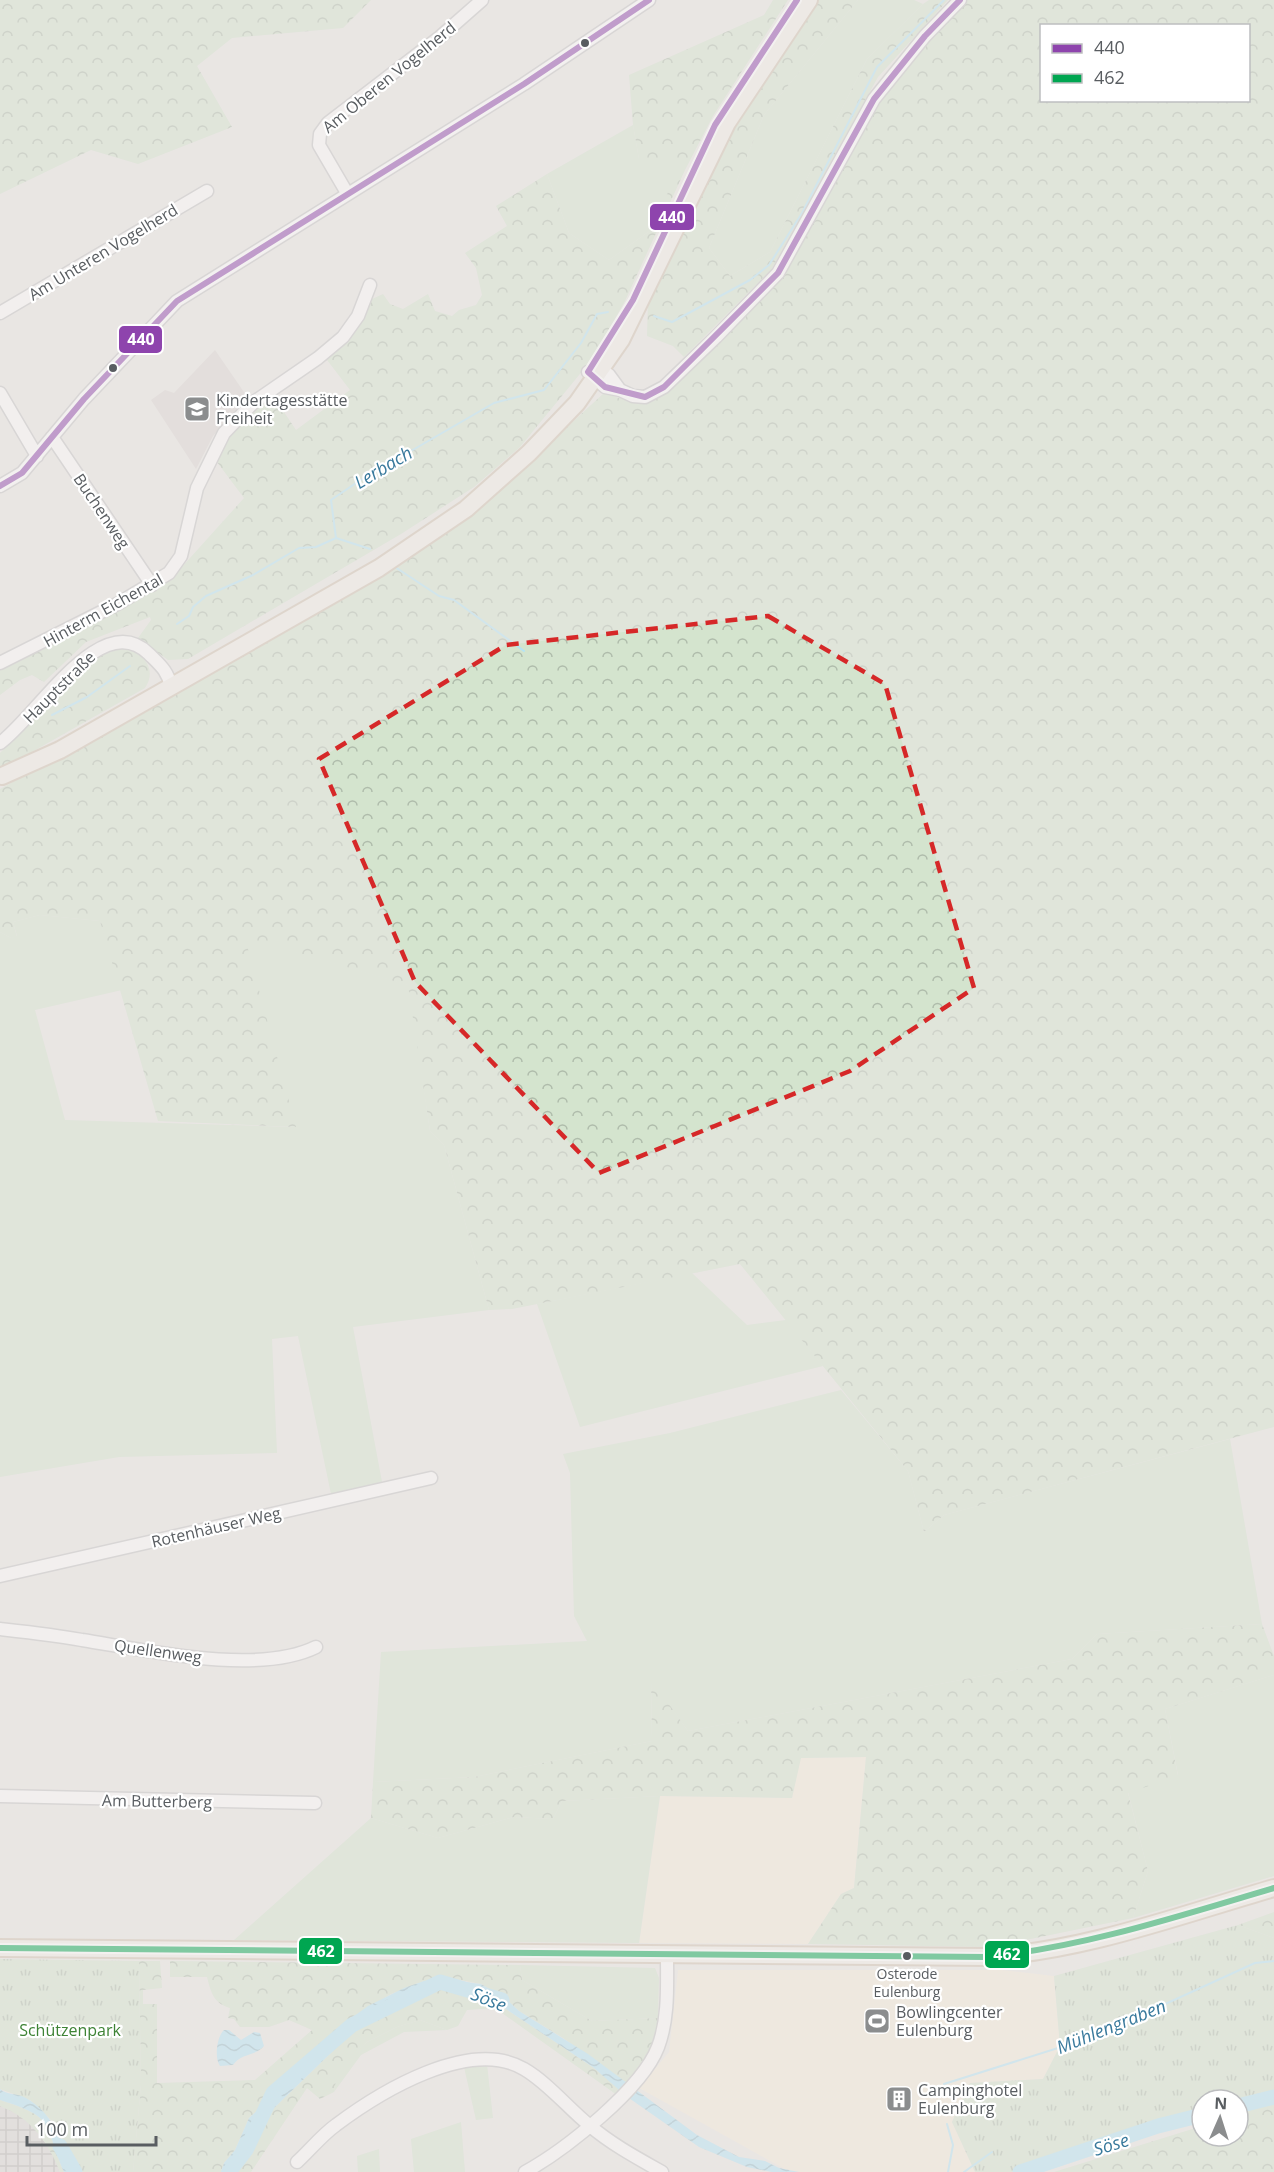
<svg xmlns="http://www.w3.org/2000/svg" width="1274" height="2172" font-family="'Open Sans',sans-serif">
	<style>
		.commercial { fill: #f4eada }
		.industrial { fill: url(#industrial-grid) }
		.education { fill: #dbd6d2 }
		.grass { fill: #d4e4ce }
		.forest { fill: url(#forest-crowns); fill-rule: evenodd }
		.park { fill: url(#park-tufts) }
		.water { fill: url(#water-waves) }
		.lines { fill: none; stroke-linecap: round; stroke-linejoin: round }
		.stream { stroke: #b4e4f5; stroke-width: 2 }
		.river { stroke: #b4e4f5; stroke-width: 15 }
		.minor-casing { stroke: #c4c3c4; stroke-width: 15 }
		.major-casing { stroke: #d1c2b0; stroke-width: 20 }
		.minor { stroke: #fcfbfb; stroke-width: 12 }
		.major { stroke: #f1ede6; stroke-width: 16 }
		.bus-1-casing { stroke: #fff; stroke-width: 10 }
		.bus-2-casing { stroke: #fff; stroke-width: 10 }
		.bus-1 { stroke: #8e44ad; stroke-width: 6 }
		.bus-2 { stroke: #00a651; stroke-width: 6 }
		.marked { fill: none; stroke: #d62828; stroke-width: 4.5; stroke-dasharray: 12 8; stroke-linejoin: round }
		.bus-dot { fill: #595d61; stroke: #fff; stroke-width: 2 }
		.labels { text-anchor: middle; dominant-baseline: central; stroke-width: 4.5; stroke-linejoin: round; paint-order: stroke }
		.bus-label { font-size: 14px; fill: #595d61; stroke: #fff }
		.street-label { font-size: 16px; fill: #595d61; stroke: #fff }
		.poi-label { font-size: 16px; fill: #595d61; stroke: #fff; text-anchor: start }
		.park-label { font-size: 16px; fill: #3e8335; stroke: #fff }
		.water-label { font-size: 18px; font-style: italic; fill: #38799c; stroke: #fff }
		.line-badge { stroke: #fff; stroke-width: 2 }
		.badge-label { font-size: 16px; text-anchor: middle; font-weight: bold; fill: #fff }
	</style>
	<defs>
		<pattern id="industrial-grid" width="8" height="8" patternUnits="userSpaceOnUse" patternTransform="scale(1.5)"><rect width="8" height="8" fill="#dad7d4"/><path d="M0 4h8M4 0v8" fill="none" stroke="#b4b2af"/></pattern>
		<pattern id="forest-crowns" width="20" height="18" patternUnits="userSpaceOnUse" patternTransform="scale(1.5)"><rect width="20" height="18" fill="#d4e4ce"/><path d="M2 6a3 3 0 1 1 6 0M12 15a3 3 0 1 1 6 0" fill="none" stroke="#afbcab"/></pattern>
		<pattern id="park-tufts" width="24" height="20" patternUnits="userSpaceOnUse" patternTransform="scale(1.5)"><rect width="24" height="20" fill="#d4e4ce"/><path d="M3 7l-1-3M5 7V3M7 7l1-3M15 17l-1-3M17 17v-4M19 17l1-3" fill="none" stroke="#afbcab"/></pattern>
		<pattern id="water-waves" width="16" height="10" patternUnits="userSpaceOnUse" patternTransform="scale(1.5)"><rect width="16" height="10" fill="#b4e4f5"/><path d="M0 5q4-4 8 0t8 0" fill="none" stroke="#95bcca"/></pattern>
	</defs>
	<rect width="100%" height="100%" fill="#e9e6e3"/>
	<path class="commercial" d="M 866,1757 L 854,1888 L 841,1894 L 808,1944 L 639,1943 L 660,1796 L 792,1798 L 800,1758 Z
		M 678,1970 L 1002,1970 L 1054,1976 L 1060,2046 L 1043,2079 L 971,2083 L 952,2122 L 975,2172 L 790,2172 L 639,2088 L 669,2052 Z"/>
	<path class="industrial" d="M 0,2106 L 19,2114 L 37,2130 L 54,2156 L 60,2172 L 0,2172 Z"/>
	<path class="education" d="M 215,350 L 248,398 L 213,436 L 196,469 L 151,400 L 165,390 L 174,393 Z"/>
	<path class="grass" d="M 858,0 L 914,0 L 923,4 L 867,59 L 770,252 L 730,276 L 709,248 L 764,115 Z
		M 633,125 L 639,159 L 684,159 L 651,230 L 609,260 L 569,233 L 547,174 Z
		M 40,915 L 100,921 L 122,990 L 35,1010 L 65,1120 L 295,1127 L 244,937 L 409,985 L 430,1131 L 444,1145 L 489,1310 L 353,1327 L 382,1482 L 331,1494 L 298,1336 L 272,1339 L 277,1453 L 119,1457 L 0,1477 L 0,932 L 11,938 L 17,936 L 13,922 Z
		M 692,1273 L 747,1325 L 786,1320 L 823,1366 L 580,1427 L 537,1304 Z
		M 841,1390 L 908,1471 L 924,1532 L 944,1515 L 1230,1439 L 1262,1624 L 1097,1634 L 1072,1659 L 688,1731 L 651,1680 L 652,1741 L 474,1777 L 373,1782 L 381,1652 L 587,1641 L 574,1616 L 570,1473 L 563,1454 L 670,1433 Z
		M 1274,1675 L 1274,1876 L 1133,1918 L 1148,1871 L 1128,1792 L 1178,1775 L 1165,1709 Z
		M 660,1796 L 639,1943 L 234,1940 L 371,1818 L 438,1838 L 514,1817 L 553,1819 L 562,1801 Z
		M 520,1965 L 655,1968 L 659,1978 L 658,2018 L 592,2021 L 522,1980 Z
		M 420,2020 L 447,2030 L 404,2032 L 361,2055 L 334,2092 L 337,2068 L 367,2042 L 397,2027 Z
		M 487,2064 L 493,2118 L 476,2120 L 464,2067 Z
		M 461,2122 L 465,2172 L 414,2172 L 411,2139 Z
		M 379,2149 L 380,2172 L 358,2172 L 357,2156 Z"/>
	<path class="forest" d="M 0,0 L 371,0 L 343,28 L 232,38 L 197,66 L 232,127 L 138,164 L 91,150 L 0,194 Z
		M 773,0 L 788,0 L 713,116 L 685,170 L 625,301 L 607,333 L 584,369 L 520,447 L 474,487 L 401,534 L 188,659 L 168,660 L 138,638 L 151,620 L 150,617 L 86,642 L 44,682 L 32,675 L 20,680 L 0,695 L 0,670 L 42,650 L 155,587 L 181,568 L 244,498 L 214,458 L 227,435 L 272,394 L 296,430 L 350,390 L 324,356 L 370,300 L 383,294 L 390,304 L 403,309 L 428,294 L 435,311 L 452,316 L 459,310 L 476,305 L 482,295 L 476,268 L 465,253 L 507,226 L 496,206 L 547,174 L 569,233 L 609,260 L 651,230 L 683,159 L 639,159 L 633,125 L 629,75 L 764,15 Z
		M 814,0 L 858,0 L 764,115 L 709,248 L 730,276 L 770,252 L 867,59 L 923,4 L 929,0 L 948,0 L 878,77 L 771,270 L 684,357 L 673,346 L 647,336 L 648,301 L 717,152 Z
		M 966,0 L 1274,0 L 1274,1427 L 944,1515 L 924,1532 L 908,1471 L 740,1264 L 512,1309 L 489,1310 L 444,1145 L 430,1131 L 408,985 L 245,938 L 296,1127 L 158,1121 L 100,921 L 40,915 L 13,922 L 17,937 L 11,938 L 0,932 L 0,789 L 154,706 L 156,699 L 331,600 L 541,451 L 604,393 L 628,401 L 645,401 L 773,284 L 877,101 L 956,8 ZM 1042,26 L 1248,26 L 1248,100 L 1042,100 Z
		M 127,648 C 145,655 157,670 145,688 L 0,770 L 0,753 L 98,655 L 109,649 Z
		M 1262,1624 L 1274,1656 L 1274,1675 L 1165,1709 L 1178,1776 L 1128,1793 L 1148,1871 L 1133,1918 L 991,1947 L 808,1944 L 841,1894 L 854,1888 L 866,1757 L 801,1758 L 792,1798 L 660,1796 L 562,1801 L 553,1819 L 514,1817 L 438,1838 L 371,1818 L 373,1782 L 474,1777 L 652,1741 L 651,1679 L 688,1731 L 1072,1659 L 1097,1634 Z
		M 1274,1912 L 1274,1938 L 1238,1925 Z
		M 139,1961 L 160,1961 L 162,1988 L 143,1990 L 143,2004 L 157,2004 L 157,2083 L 255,2080 L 312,2030 L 289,2020 L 269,2027 L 240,2027 L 234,2019 L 228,2018 L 230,2008 C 213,2003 211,1992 207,1977 L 170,1977 L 170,1961 L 520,1965 L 522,1980 L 592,2021 L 658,2018 C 654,2053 651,2057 628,2084 L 563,2038 L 519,2011 L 505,1998 L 481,1984 L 455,1979 L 424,1981 L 391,1994 L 353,2017 L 332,2044 L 249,2118 L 235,2150 L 224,2163 L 221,2172 L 133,2172 L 141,2084 Z
		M 455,1986 L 480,1993 L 491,1999 L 594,2068 L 621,2090 L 617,2095 L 495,2008 L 467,2010 L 458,2026 L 447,2030 L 420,2020 L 397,2027 L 367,2042 L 338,2068 L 334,2092 L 320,2099 L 307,2088 L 251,2172 L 231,2172 L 234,2161 L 248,2149 L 251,2139 L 272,2110 L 366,2019 L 394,1999 L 409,1993 L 427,1987 Z
		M 0,2100 C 57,2118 43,2123 64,2172 L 60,2172 C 48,2142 31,2118 0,2106 Z
		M 1274,2103 L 1274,2172 L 1054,2172 L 1202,2126 L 1202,2136 L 1238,2136 L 1238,2114 Z"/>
	<path class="park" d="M 1238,1925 L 1274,1938 L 1274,2091 L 1238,2102 L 1202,2100 L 1202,2113 L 1124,2135 L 1018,2172 L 975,2172 L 952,2122 L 970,2083 L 1043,2079 L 1060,2046 L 1054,1976 Z
		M 0,1959 L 139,1961 L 141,2084 L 133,2172 L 73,2172 L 53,2122 L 30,2100 L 0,2089 Z"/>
	<path class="water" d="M 443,1979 L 481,1984 L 505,1998 L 519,2011 L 588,2054 L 697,2135 L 739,2157 L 765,2161 L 779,2168 L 799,2172 L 772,2172 L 747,2167 L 699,2147 L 626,2096 L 594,2068 L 491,1999 L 468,1988 L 441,1985 L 427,1987 L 394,1999 L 366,2019 L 272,2110 L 251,2139 L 248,2149 L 234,2161 L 231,2172 L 221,2172 L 224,2163 L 235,2150 L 249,2118 L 332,2044 L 353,2017 L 368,2006 L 404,1988 L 424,1981 Z
		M 229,2030 L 241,2040 L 254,2032 L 260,2033 L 264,2046 C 256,2056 241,2053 233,2065 L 220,2066 C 214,2058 217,2036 224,2030 Z
		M 0,2089 C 7,2095 17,2093 26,2098 C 55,2115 62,2142 73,2172 L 64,2172 C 43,2123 57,2118 0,2100 Z"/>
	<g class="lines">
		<path class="stream" d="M 654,316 L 672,322 L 750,280 L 769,265 L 802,213 L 877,67 L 944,0
			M 336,538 L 370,549
			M 395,567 L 439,596 L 454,600 L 524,651
			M 177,624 L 189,616 L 193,607 L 206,596 L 253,575 L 299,548 L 316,547 L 336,538 L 331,500 L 359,481 L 494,403 L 544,390 L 581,343 L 597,314 L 608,312
			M 52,715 L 87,697 L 130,666
			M 1097,2040 L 1103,2033
			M 944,2084 L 1093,2037 L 1255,1963 L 1274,1961
			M 947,2124 L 953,2145 L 948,2172
			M 964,2172 L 992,2152"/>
		<path class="river" d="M 1238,2106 L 1274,2097
			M 60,2146 L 75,2172
			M 229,2172 L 246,2150 L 273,2093 L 352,2025 L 440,1982 L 502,2000
			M 1020,2172 L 1158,2126 L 1202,2115"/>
		<defs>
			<path id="minor" d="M 347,193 L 319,145 L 320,134 L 328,123 L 440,37 L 482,0
				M 0,313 L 207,191
				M 596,365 L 609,375 L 620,390
				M 588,372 L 605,387 L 620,390 L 633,396 L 645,397 L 664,387 L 716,337 L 778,273 L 874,99 L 925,36 L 960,0
				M 0,393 L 37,456
				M 52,437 L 152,585
				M 0,486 L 22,473 L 84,399 L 177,301 L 524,84 L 649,0
				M 0,663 L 119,603 L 169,573 L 181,556 L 197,488 L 224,433 L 254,402 L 318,358 L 343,337 L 358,316 L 370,285
				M 0,743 C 36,718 101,606 149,654 C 160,665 168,671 171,687
				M 0,1576 L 431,1478
				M 0,1629 C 27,1632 55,1635 82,1640 C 145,1650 257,1676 316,1647
				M 0,1796 L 315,1803
				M 297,2162 C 310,2150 322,2135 336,2125 C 380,2092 470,2037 524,2069 C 548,2083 567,2107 589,2125 C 611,2144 637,2158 662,2172
				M 525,2172 C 565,2150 642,2089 658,2047 C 669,2018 667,1985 667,1955"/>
			<path id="major" d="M 2,776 L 60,750 L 379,568 L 466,509 L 529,453 L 577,403 L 621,340 L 727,123 L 809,0
				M 0,1948 L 986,1957 C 1085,1951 1180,1915 1274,1888"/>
		</defs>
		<use href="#minor" class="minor-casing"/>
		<use href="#major" class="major-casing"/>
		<use href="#minor" class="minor"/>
		<use href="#major" class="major"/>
		<defs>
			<path id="bus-1" d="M 797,0 L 715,125 L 633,300 L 588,372 L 605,387 L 645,397 L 664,387 L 778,273 L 874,99 L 925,36 L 960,0
				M 0,486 L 22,473 L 84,399 L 177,301 L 524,84 L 649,0"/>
			<path id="bus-2" d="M 0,1948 L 986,1957 C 1085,1947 1179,1916 1274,1888"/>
		</defs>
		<use href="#bus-1" class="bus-1-casing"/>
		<use href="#bus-2" class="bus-2-casing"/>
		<use href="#bus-1" class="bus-1"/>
		<use href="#bus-2" class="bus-2"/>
	</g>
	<path d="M0 0H1274V2172H0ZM 768,616 L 885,684 L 974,988 L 850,1071 L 599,1173 L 415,982 L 319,759 L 506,645 Z" fill="#e9e6e3" fill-opacity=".55" fill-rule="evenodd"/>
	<path class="marked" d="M 768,616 L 885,684 L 974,988 L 850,1071 L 599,1173 L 415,982 L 319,759 L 506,645 Z"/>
	<defs>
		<symbol id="school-square" viewBox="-11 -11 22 22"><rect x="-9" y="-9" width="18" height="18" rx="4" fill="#8b8d8e" stroke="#fff"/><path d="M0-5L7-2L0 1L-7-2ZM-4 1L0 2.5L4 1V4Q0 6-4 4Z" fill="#fff"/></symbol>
		<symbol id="stadium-square" viewBox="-11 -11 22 22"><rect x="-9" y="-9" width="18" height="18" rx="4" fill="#8b8d8e" stroke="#fff"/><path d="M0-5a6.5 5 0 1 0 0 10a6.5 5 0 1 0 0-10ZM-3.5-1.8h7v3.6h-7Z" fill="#fff"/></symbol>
		<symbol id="building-square" viewBox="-11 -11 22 22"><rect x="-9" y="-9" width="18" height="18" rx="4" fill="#8b8d8e" stroke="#fff"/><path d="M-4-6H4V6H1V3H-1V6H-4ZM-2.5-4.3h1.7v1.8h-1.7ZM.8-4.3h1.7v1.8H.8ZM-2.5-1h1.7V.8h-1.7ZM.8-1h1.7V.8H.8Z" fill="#fff"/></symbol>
	</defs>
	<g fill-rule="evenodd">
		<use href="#school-square" x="182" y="394" width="30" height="30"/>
		<use href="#stadium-square" x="862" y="2006" width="30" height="30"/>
		<use href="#building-square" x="884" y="2084" width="30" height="30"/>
	</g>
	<g class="bus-dot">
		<circle cx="585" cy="43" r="5"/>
		<circle cx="113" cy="368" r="5"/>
		<circle cx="907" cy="1956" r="5"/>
	</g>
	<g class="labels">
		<g class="bus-label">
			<text x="907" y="1973">Osterode<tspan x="907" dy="18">Eulenburg</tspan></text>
		</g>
		<g class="street-label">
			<text transform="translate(389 77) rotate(-39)">Am Oberen Vogelherd</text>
			<text transform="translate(103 252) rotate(-31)">Am Unteren Vogelherd</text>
			<text transform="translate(102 511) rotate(56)">Buchenweg</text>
			<text transform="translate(103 610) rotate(-29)">Hinterm Eichental</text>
			<text transform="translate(59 687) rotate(-45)">Hauptstraße</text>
			<text transform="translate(216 1527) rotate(-13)">Rotenhäuser Weg</text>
			<text transform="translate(158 1651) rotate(8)">Quellenweg</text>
			<text transform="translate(157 1801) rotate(1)">Am Butterberg</text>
		</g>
		<g class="poi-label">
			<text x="216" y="400">Kindertagesstätte<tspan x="216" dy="18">Freiheit</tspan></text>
			<text x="896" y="2012">Bowlingcenter<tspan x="896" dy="18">Eulenburg</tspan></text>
			<text x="918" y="2090">Campinghotel<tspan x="918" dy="18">Eulenburg</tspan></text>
		</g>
		<g class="park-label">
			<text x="70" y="2030">Schützenpark</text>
		</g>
		<g class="water-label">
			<text transform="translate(383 467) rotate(-31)">Lerbach</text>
			<text transform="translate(489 1999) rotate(22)">Söse</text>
			<text transform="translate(1111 2026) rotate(-22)">Mühlengraben</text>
			<text transform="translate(1111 2144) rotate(-17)">Söse</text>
		</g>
	</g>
	<g class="line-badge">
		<rect x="649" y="203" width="46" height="28" rx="6" fill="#8e44ad"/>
		<rect x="118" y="325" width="45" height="29" rx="6" fill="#8e44ad"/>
		<rect x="298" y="1937" width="45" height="28" rx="6" fill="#00a651"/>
		<rect x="984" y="1940" width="46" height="29" rx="6" fill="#00a651"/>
	</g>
	<g class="badge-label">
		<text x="672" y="223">440</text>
		<text x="141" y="345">440</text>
		<text x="321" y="1957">462</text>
		<text x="1007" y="1960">462</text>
	</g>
	<rect x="1040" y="24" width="210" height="78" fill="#ffffff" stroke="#bdbec0" stroke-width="1.5"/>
	<rect x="1052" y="44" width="30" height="9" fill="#8e44ad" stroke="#bdbec0" stroke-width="1.5"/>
	<text x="1094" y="54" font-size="18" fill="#595d61">440</text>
	<rect x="1052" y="74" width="30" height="9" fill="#00a651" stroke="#bdbec0" stroke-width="1.5"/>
	<text x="1094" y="84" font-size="18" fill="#595d61">462</text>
	<g transform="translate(1220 2118) rotate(3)"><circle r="28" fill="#ffffff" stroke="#bdbec0" stroke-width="1.5"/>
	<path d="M0-4.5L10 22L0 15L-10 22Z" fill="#8b8d8e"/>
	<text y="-9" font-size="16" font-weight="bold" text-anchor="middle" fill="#595d61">N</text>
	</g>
	<path d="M27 2136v9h129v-9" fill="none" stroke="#595d61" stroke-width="3"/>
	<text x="36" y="2136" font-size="18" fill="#595d61" stroke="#ffffff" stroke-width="4.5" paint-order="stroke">100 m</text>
</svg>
